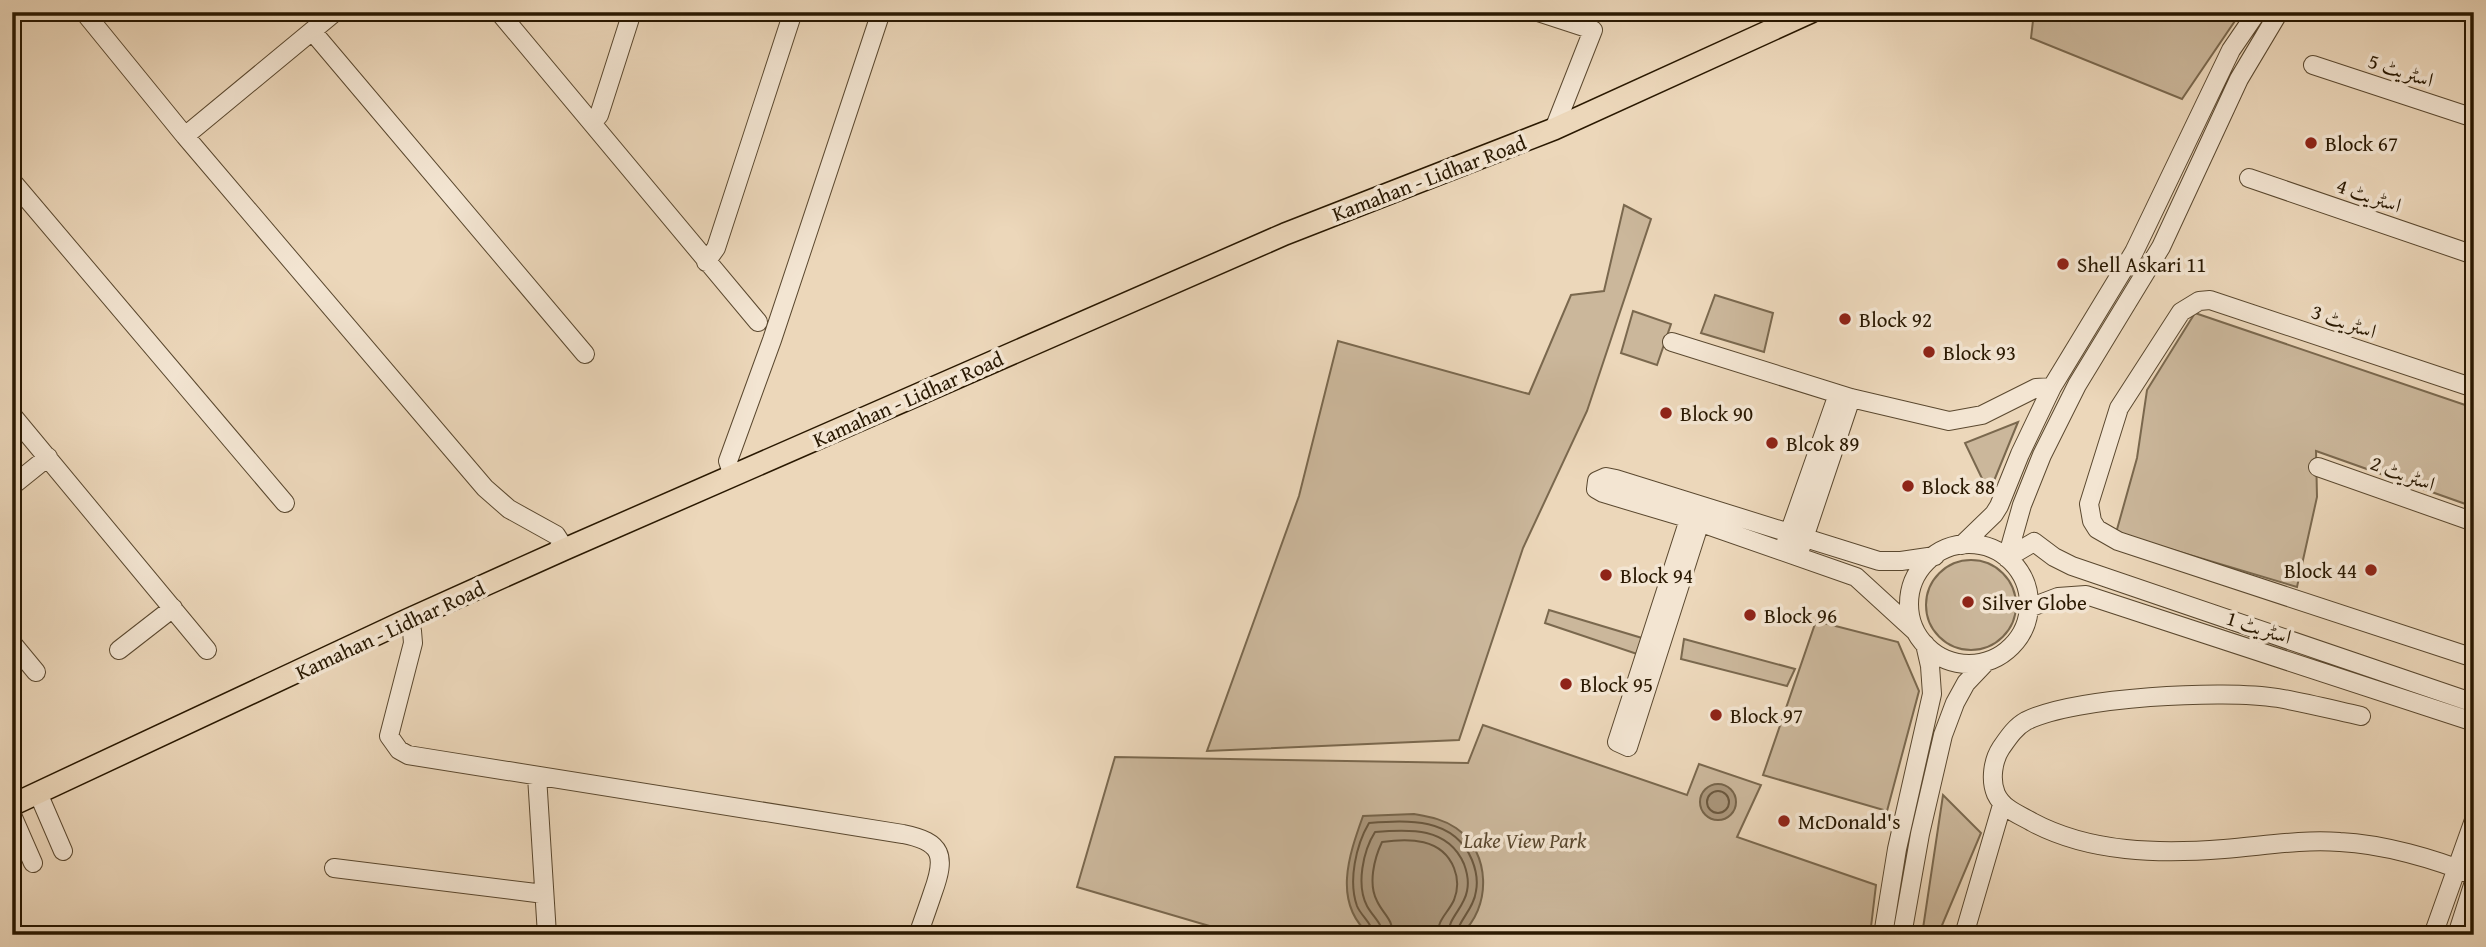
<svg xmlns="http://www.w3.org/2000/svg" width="2486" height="947" font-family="'Gentium Book Plus',Amiri,serif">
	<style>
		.green { fill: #cbb79b; stroke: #7a684e; stroke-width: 2 }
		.water { fill: #aa967b; stroke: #76644a; stroke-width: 2 }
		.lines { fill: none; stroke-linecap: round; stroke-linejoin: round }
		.shore { stroke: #6a573e; stroke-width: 2 }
		.minor-casing { stroke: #5a482f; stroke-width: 20 }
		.major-casing { stroke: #291801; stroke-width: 24 }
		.minor { stroke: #f3e5d2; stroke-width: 18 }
		.major { stroke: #ecd7ba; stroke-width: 21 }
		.poi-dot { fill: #8f2418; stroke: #f3e5d2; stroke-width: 2.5 }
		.labels { text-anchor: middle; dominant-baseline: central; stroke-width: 7; stroke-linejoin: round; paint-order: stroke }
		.street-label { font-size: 21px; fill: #291801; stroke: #f3e5d2 }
		.poi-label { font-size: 21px; fill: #291801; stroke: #f3e5d2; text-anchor: start }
		.park-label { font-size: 21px; font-style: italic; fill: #5a482f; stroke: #f3e5d2 }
	</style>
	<rect width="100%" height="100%" fill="#ecd7ba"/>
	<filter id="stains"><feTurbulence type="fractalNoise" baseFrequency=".00286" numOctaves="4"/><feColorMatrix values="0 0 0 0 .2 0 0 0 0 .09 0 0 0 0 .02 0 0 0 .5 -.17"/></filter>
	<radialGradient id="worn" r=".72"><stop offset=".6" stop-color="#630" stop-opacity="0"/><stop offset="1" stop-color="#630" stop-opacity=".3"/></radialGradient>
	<path class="green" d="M 2034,12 L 2241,12 L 2182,99 L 2031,38 Z
		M 1624,205 L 1651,219 L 1587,411 L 1523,548 L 1459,740 L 1207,751 L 1299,496 L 1338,341 L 1529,394 L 1571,295 L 1604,291 Z
		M 1715,295 L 1773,313 L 1764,352 L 1701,333 Z
		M 1633,311 L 1671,324 L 1657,365 L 1621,353 Z
		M 2195,313 L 2474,408 L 2474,507 L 2316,451 L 2317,497 L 2297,587 L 2116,533 L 2137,458 L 2147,390 Z
		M 2018,422 L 1989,493 L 1965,443 Z
		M1926 605a45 45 0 1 1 90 0a45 45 0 1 1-90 0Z
		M 1549,610 L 1642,638 L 1637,654 L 1545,623 Z
		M 1816,621 L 1898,642 L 1919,691 L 1887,811 L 1763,775 Z
		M 1684,639 L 1795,669 L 1787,686 L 1681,659 Z
		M 1483,725 L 1687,795 L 1699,764 L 1761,785 L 1737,837 L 1876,885 L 1870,935 L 1240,935 L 1077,887 L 1115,757 L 1468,763 Z
		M 1943,795 L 1981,833 L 1940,930 L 1942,935 L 1922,935 Z"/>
	<path class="water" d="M1700 802a18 18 0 1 1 36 0a18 18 0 1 1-36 0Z
		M 1414,814 C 1430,817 1443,819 1456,828 C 1491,852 1492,908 1460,935 L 1370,935 C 1332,903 1349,855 1363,816 Z"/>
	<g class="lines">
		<path class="shore" d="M1707 802a11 11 0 1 1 22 0a11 11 0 1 1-22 0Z
			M 1374,935 C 1373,924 1361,916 1357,906 C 1348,881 1356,845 1369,823 C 1408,820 1454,817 1472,860 C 1476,870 1478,881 1476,891 C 1474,909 1458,921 1456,935
			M 1383,935 C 1382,923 1373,917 1367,906 C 1356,885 1363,851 1375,832 C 1410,829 1448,827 1464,864 C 1467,872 1469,882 1467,891 C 1464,908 1448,918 1448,935
			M 1393,935 C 1393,919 1383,914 1377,901 C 1368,884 1374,859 1382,842 C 1409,838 1442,838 1454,868 C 1458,878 1458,890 1454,900 C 1448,913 1438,919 1437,935"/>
		<defs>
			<path id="minor" d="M 84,12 L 185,136 L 485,488 L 509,509 L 556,535 L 565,549
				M 499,12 L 758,322
				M 1538,12 L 1593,30 L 1554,129
				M 312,31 L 585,354
				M 2313,65 L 2474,118
				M 592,123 L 599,115 L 632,12
				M 185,136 L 335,12
				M 2249,178 L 2474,255
				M 12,181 L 285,503
				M 706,262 L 716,248 L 793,12
				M 1672,342 L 1851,398 L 1949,421 L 1982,415 L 2036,388 L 2052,387
				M 2474,388 L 2210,300 L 2199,301 L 2181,312 L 2119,408 L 2089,504 L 2092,521 L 2097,529 L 2118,541 L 2474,658
				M 12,415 L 207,650
				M 2318,467 L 2474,522
				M 733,476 L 728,461 L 772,340 L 881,12
				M 12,486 L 48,457
				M 1692,510 L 1617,742 L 1628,747 L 1699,525
				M 1786,542 L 1838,394
				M1909 604a60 60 0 1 1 120 0a60 60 0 1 1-120 0Z
				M 1962,545 L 1994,514 L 1999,506 L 2020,454 L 2052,387 L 2134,252 L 2231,50 L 2257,12
				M 1800,550 L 1851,398
				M 2007,558 L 2022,505 L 2042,455 L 2077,385 L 2161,247 L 2239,79 L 2279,12
				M 2007,558 L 2034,542 L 2054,557 L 2072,566 L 2474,703
				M 2029,608 L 2058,597 L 2086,595 L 2474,722
				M 407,620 L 412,631 L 413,643 L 389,736 L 399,750 L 408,755 L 903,834 C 943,842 946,856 933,892 C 928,907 923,921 918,935
				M 1915,631 L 1856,577 L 1690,519 L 1603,493 L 1596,489 L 1597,481 L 1606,477 L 1616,479 L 1879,561 L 1901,561 L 1935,556
				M 12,643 L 36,672
				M 119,650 L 173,608
				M 2361,716 C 2334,710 2306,703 2278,698 C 2224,689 2074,697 2026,721 C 2015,727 2008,738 2001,748 C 1993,760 1990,780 1996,794 C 2003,809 2018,814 2032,822 C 2090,853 2160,854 2224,849 C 2263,846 2301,839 2340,842 C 2383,844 2435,859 2474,875
				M 537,776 L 547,935
				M 38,793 L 63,851
				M 12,815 L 33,863
				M 334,868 L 544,894
				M 1883,935 L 1897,849 L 1932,694 L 1930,666 L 1925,644
				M 1902,935 L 1920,834 L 1943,735 L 1955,703 L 1966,683 L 1986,662
				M 1964,935 L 2002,805
				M 2433,935 L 2474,820
				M 2457,935 L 2474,882"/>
			<path id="major" d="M 12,805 L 407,620 L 565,549 L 1285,234 L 1554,129 L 1811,12"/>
		</defs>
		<use href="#minor" class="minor-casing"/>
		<use href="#major" class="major-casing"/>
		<use href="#minor" class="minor"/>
		<use href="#major" class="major"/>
	</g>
	<g class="poi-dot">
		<circle cx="2311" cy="143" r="7"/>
		<circle cx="2063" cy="264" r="7"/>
		<circle cx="1845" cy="319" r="7"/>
		<circle cx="1929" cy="352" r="7"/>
		<circle cx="1666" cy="413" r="7"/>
		<circle cx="1772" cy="443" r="7"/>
		<circle cx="1908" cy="486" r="7"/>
		<circle cx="2371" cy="570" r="7"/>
		<circle cx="1606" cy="575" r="7"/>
		<circle cx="1968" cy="602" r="7"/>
		<circle cx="1750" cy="615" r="7"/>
		<circle cx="1566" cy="684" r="7"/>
		<circle cx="1716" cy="715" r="7"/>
		<circle cx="1784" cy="821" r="7"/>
	</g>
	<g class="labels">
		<g class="street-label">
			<text transform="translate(2401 70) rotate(18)">اسٹریٹ 5</text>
			<text transform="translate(1429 178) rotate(-21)">Kamahan - Lidhar Road</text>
			<text transform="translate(2369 195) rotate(19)">اسٹریٹ 4</text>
			<text transform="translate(2344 321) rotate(19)">اسٹریٹ 3</text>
			<text transform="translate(908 399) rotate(-24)">Kamahan - Lidhar Road</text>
			<text transform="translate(2403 473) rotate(20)">اسٹریٹ 2</text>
			<text transform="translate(2259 627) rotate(18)">اسٹریٹ 1</text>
			<text transform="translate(390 630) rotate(-25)">Kamahan - Lidhar Road</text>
		</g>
		<g class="poi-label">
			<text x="2325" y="143">Block 67</text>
			<text x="2077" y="264">Shell Askari 11</text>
			<text x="1859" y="319">Block 92</text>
			<text x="1943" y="352">Block 93</text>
			<text x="1680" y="413">Block 90</text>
			<text x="1786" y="443">Blcok 89</text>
			<text x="1922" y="486">Block 88</text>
			<text x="2357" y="570" text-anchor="end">Block 44</text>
			<text x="1620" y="575">Block 94</text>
			<text x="1982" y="602">Silver Globe</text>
			<text x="1764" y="615">Block 96</text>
			<text x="1580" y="684">Block 95</text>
			<text x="1730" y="715">Block 97</text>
			<text x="1798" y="821">McDonald's</text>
		</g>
		<g class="park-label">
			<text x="1525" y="840">Lake View Park</text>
		</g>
	</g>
	<rect width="2486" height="947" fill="none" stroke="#ecd7ba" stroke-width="42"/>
	<rect x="14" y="14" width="2458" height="919" fill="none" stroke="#291801" stroke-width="3.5"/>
	<rect x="21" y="21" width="2444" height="905" fill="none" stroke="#291801" stroke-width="2"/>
	<rect width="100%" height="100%" filter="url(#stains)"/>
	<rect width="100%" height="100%" fill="url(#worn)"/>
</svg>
